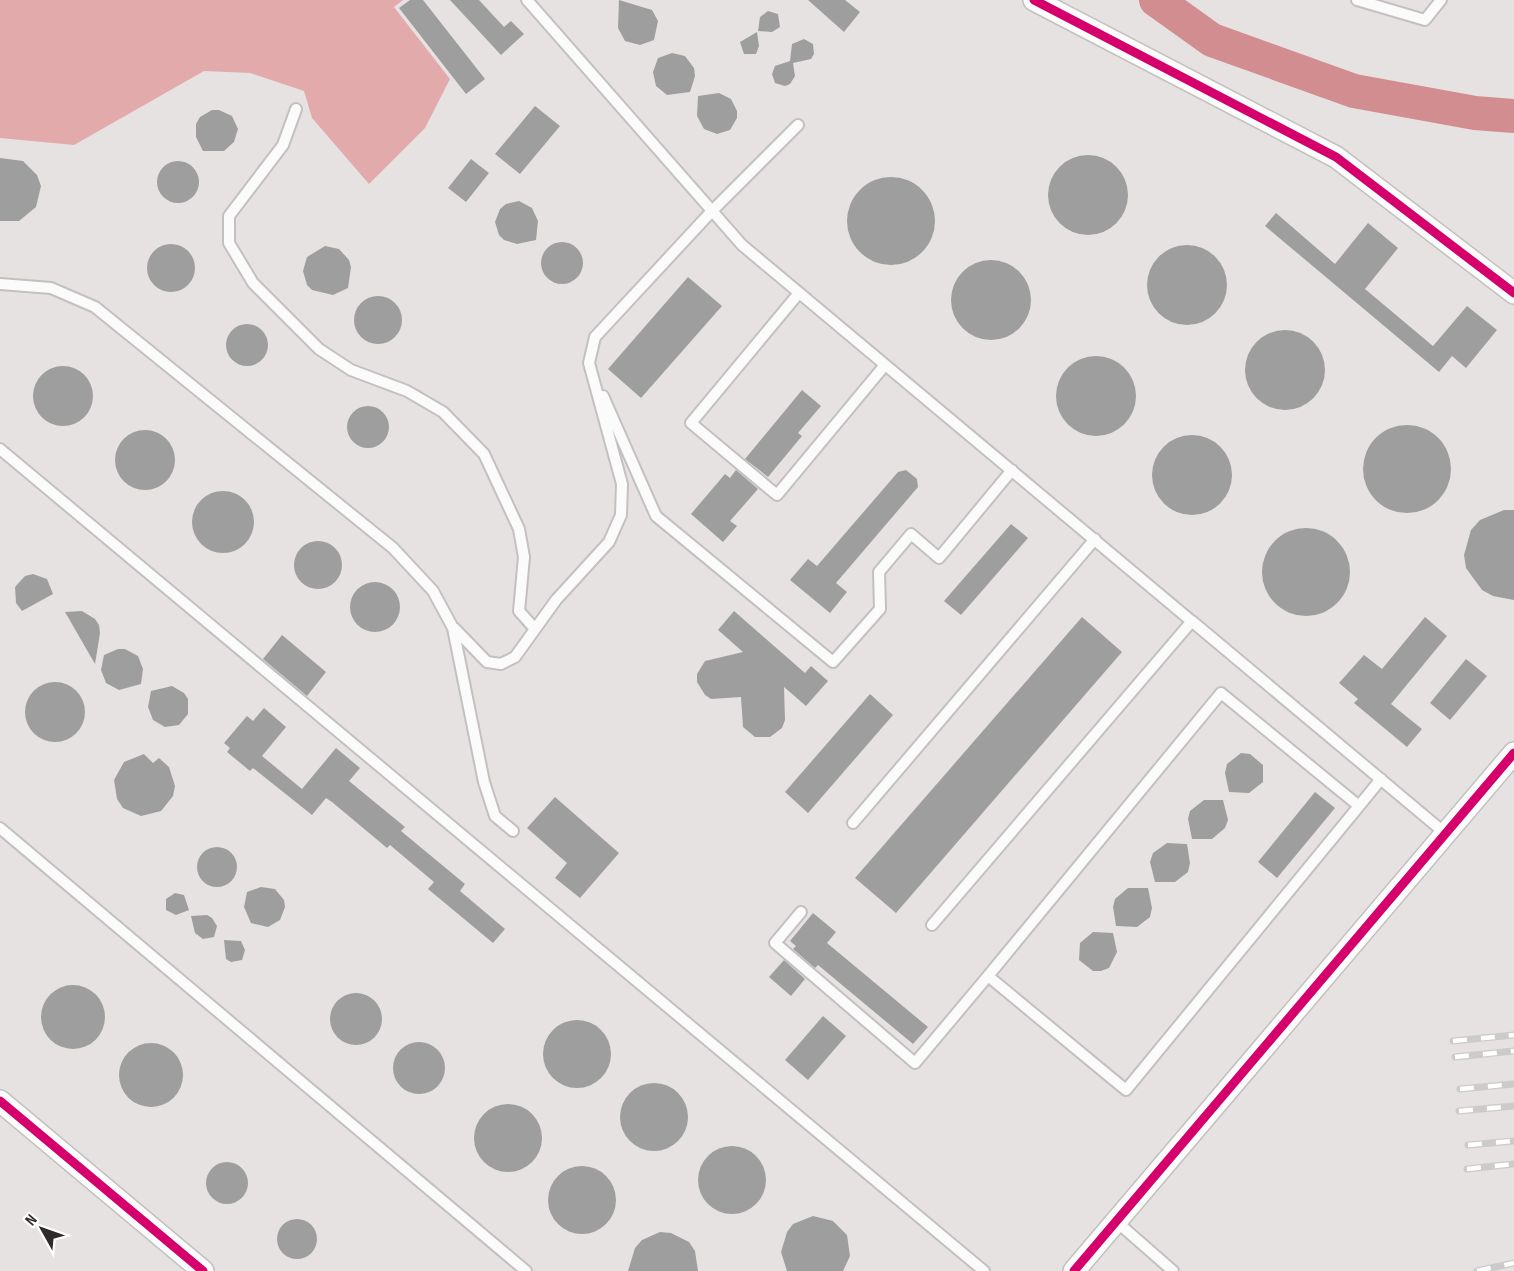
<svg xmlns="http://www.w3.org/2000/svg" width="1514" height="1271" font-family="'Sofia Sans Condensed',sans-serif">
	<style>
		.forest { fill: #e3aaac }
		.lines { fill: none; stroke-linecap: round; stroke-linejoin: round }
		.river { stroke: #d28d90; stroke-width: 34 }
		.building { fill: #9e9e9e }
		.service-casing { stroke: #c4c0c0; stroke-width: 14 }
		.minor-casing { stroke: #c4c0c0; stroke-width: 24 }
		.service { stroke: #fbfbfb; stroke-width: 10 }
		.minor { stroke: #fbfbfb; stroke-width: 21 }
		.rail-casing { stroke: #cccaca; stroke-width: 7 }
		.rail { stroke: #fff; stroke-width: 4.5; stroke-dasharray: 14; stroke-linecap: butt }
		.cycleway-casing { stroke: #fff; stroke-width: 13 }
		.cycleway { stroke: #d6006c; stroke-width: 9 }
	</style>
	<rect width="100%" height="100%" fill="#e7e2e2"/>
	<path class="forest" d="M 0,0 L 403,0 L 394,7 L 450,79 L 425,128 L 369,184 L 312,118 L 304,91 L 250,73 L 204,71 L 74,145 L 0,138 Z"/>
	<g class="lines">
		<path class="river" d="M 1156,0 L 1212,40 L 1354,91 L 1475,113 L 1514,116"/>
	</g>
	<path class="building" d="M 410,0 L 423,0 L 485,79 L 466,94 L 399,8 Z
		M 450,0 L 479,0 L 504,27 L 511,21 L 524,34 L 501,55 Z
		M 619,0 L 652,10 L 658,21 L 654,40 L 640,45 L 625,41 L 618,28 Z
		M 808,0 L 845,0 L 860,12 L 844,32 Z
		M 768,11 L 778,14 L 780,27 L 772,32 L 758,31 L 760,17 Z
		M 757,32 L 759,46 L 756,54 L 744,54 L 740,42 Z
		M 804,39 L 813,44 L 814,54 L 811,59 L 793,63 L 795,76 L 790,84 L 785,86 L 775,83 L 772,74 L 775,66 L 790,61 L 792,44 Z
		M 672,53 L 685,56 L 694,68 L 695,76 L 690,92 L 667,95 L 656,86 L 653,72 L 658,58 Z
		M 719,93 L 731,99 L 737,111 L 737,118 L 730,130 L 717,134 L 704,129 L 697,116 L 698,96 Z
		M 535,106 L 560,126 L 520,174 L 495,154 Z
		M 212,110 L 219,110 L 232,116 L 238,129 L 234,142 L 224,151 L 203,151 L 196,137 L 196,124 L 200,117 Z
		M1048 195a40 40 0 1 1 80 0a40 40 0 1 1-80 0Z
		M 0,158 L 23,161 L 37,175 L 41,186 L 36,207 L 19,221 L 0,221 Z
		M 471,159 L 489,173 L 466,202 L 448,188 Z
		M157 182a21 21 0 1 1 42 0a21 21 0 1 1-42 0Z
		M847 221a44 44 0 1 1 88 0a44 44 0 1 1-88 0Z
		M 519,201 L 532,208 L 538,221 L 536,240 L 517,244 L 504,240 L 499,235 L 495,222 L 500,209 L 506,204 Z
		M 1276,213 L 1335,264 L 1368,223 L 1398,248 L 1365,289 L 1433,346 L 1467,306 L 1497,330 L 1466,368 L 1452,356 L 1439,372 L 1265,226 Z
		M541 263a21 21 0 1 1 42 0a21 21 0 1 1-42 0Z
		M147 268a24 24 0 1 1 48 0a24 24 0 1 1-48 0Z
		M1147 285a40 40 0 1 1 80 0a40 40 0 1 1-80 0Z
		M 325,246 L 339,249 L 349,260 L 351,267 L 348,288 L 333,295 L 312,290 L 307,285 L 303,271 L 307,257 Z
		M951 300a40 40 0 1 1 80 0a40 40 0 1 1-80 0Z
		M 688,277 L 722,306 L 641,398 L 608,369 Z
		M354 320a24 24 0 1 1 48 0a24 24 0 1 1-48 0Z
		M226 345a21 21 0 1 1 42 0a21 21 0 1 1-42 0Z
		M1245 370a40 40 0 1 1 80 0a40 40 0 1 1-80 0Z
		M1056 396a40 40 0 1 1 80 0a40 40 0 1 1-80 0Z
		M33 396a30 30 0 1 1 60 0a30 30 0 1 1-60 0Z
		M 802,390 L 821,406 L 798,433 L 802,436 L 768,477 L 745,459 Z
		M347 427a21 21 0 1 1 42 0a21 21 0 1 1-42 0Z
		M1363 469a44 44 0 1 1 88 0a44 44 0 1 1-88 0Z
		M115 460a30 30 0 1 1 60 0a30 30 0 1 1-60 0Z
		M1152 475a40 40 0 1 1 80 0a40 40 0 1 1-80 0Z
		M 736,470 L 758,489 L 730,521 L 737,526 L 723,542 L 691,514 L 725,474 L 730,478 Z
		M 906,470 L 917,479 L 918,487 L 836,583 L 847,592 L 830,613 L 790,580 L 808,559 L 817,566 L 898,472 Z
		M192 522a31 31 0 1 1 62 0a31 31 0 1 1-62 0Z
		M 1504,510 L 1514,510 L 1514,600 L 1493,596 L 1482,590 L 1466,568 L 1464,555 L 1471,530 L 1480,520 Z
		M 1011,524 L 1028,538 L 961,615 L 944,601 Z
		M1262 572a44 44 0 1 1 88 0a44 44 0 1 1-88 0Z
		M294 565a24 24 0 1 1 48 0a24 24 0 1 1-48 0Z
		M 33,574 L 47,579 L 53,594 L 22,611 L 16,603 L 15,587 L 25,576 Z
		M350 607a25 25 0 1 1 50 0a25 25 0 1 1-50 0Z
		M 82,611 L 95,619 L 99,625 L 100,633 L 95,664 L 65,612 Z
		M 734,611 L 805,673 L 811,666 L 828,681 L 806,706 L 784,687 L 785,720 L 782,728 L 770,737 L 755,737 L 743,727 L 741,697 L 711,699 L 705,695 L 697,682 L 697,674 L 705,661 L 743,652 L 718,630 Z
		M 1082,617 L 1122,652 L 896,913 L 855,878 Z
		M 1425,617 L 1447,636 L 1391,704 L 1422,729 L 1407,747 L 1354,703 L 1358,699 L 1339,683 L 1364,655 L 1382,669 Z
		M 282,635 L 326,672 L 307,696 L 263,659 Z
		M 118,649 L 125,649 L 138,656 L 143,669 L 141,684 L 119,690 L 106,683 L 101,670 L 104,655 Z
		M 1466,659 L 1487,676 L 1450,720 L 1430,703 Z
		M25 712a30 30 0 1 1 60 0a30 30 0 1 1-60 0Z
		M 172,686 L 184,693 L 188,699 L 188,714 L 179,725 L 165,727 L 153,720 L 148,707 L 151,691 Z
		M 870,694 L 893,715 L 808,813 L 785,792 Z
		M 264,708 L 286,727 L 262,756 L 302,789 L 336,748 L 360,768 L 349,781 L 405,827 L 401,831 L 465,884 L 460,891 L 505,929 L 493,943 L 428,889 L 434,882 L 390,845 L 387,848 L 332,802 L 326,798 L 312,815 L 253,768 L 250,771 L 227,752 L 230,748 L 224,743 L 247,716 L 253,721 Z
		M 1241,753 L 1250,754 L 1263,765 L 1263,782 L 1249,793 L 1229,792 L 1225,773 L 1227,764 Z
		M 144,754 L 153,763 L 159,758 L 169,767 L 175,786 L 173,796 L 161,811 L 141,816 L 123,808 L 117,799 L 114,780 L 124,762 Z
		M 1315,792 L 1335,808 L 1277,878 L 1258,862 Z
		M 555,797 L 619,853 L 580,898 L 555,878 L 567,863 L 527,828 Z
		M 1204,800 L 1223,800 L 1228,820 L 1225,828 L 1212,839 L 1192,839 L 1188,819 L 1190,811 Z
		M 1167,843 L 1187,844 L 1190,863 L 1188,872 L 1175,882 L 1155,882 L 1150,862 L 1153,853 Z
		M197 867a20 20 0 1 1 40 0a20 20 0 1 1-40 0Z
		M 261,887 L 275,889 L 284,900 L 285,907 L 280,920 L 268,927 L 251,923 L 244,907 L 247,892 Z
		M 1128,888 L 1148,888 L 1152,908 L 1150,917 L 1137,927 L 1116,926 L 1113,907 L 1115,899 Z
		M 175,893 L 184,895 L 189,910 L 176,915 L 166,910 L 166,899 Z
		M 813,913 L 836,932 L 827,943 L 928,1027 L 913,1044 L 818,965 L 815,968 L 793,949 L 796,946 L 790,941 Z
		M 207,915 L 212,918 L 217,926 L 214,937 L 203,939 L 195,933 L 191,916 Z
		M 1093,932 L 1113,933 L 1117,952 L 1109,968 L 1101,971 L 1093,971 L 1079,960 L 1080,943 Z
		M 224,940 L 241,941 L 245,950 L 242,960 L 231,962 L 226,959 Z
		M 784,960 L 805,979 L 791,996 L 769,977 Z
		M41 1017a32 32 0 1 1 64 0a32 32 0 1 1-64 0Z
		M330 1019a26 26 0 1 1 52 0a26 26 0 1 1-52 0Z
		M 823,1016 L 846,1036 L 808,1080 L 785,1060 Z
		M543 1054a34 34 0 1 1 68 0a34 34 0 1 1-68 0Z
		M393 1068a26 26 0 1 1 52 0a26 26 0 1 1-52 0Z
		M119 1075a32 32 0 1 1 64 0a32 32 0 1 1-64 0Z
		M620 1117a34 34 0 1 1 68 0a34 34 0 1 1-68 0Z
		M474 1138a34 34 0 1 1 68 0a34 34 0 1 1-68 0Z
		M698 1180a34 34 0 1 1 68 0a34 34 0 1 1-68 0Z
		M206 1183a21 21 0 1 1 42 0a21 21 0 1 1-42 0Z
		M548 1200a34 34 0 1 1 68 0a34 34 0 1 1-68 0Z
		M 813,1216 L 833,1221 L 847,1235 L 850,1256 L 843,1271 L 787,1271 L 781,1252 L 787,1232 L 793,1224 Z
		M277 1239a20 20 0 1 1 40 0a20 20 0 1 1-40 0Z
		M 660,1232 L 671,1233 L 689,1242 L 695,1251 L 698,1271 L 628,1271 L 635,1248 L 642,1240 Z"/>
	<g class="lines">
		<defs>
			<path id="service" d="M 527,0 L 742,245 L 1446,834 L 1192,621
				M 1357,0 L 1425,20 L 1441,0
				M 296,109 L 283,145 L 229,216 L 229,243 L 253,283 L 319,349 L 351,370 L 407,391 L 443,412 L 484,454 L 519,529 L 524,557 L 519,611 L 535,629
				M 0,284 L 51,288 L 95,307 L 393,548 L 433,591 L 453,628 L 484,782 L 495,816 L 513,831
				M 799,293 L 691,423 L 777,495 L 885,365
				M 603,396 L 656,516 L 833,662 L 880,609 L 879,572 L 911,534 L 939,558 L 1012,470
				M 0,449 L 984,1271
				M 454,628 L 487,662 L 501,664 L 515,657 L 556,600 L 609,542 L 621,515 L 622,484 L 589,363 L 595,337 L 711,212 L 798,125
				M 1359,806 L 1221,693 L 988,976 L 1126,1090 L 1359,806 L 1381,779
				M 853,823 L 1095,539
				M 0,828 L 526,1271
				M 801,912 L 775,943 L 915,1063 L 988,976
				M 932,925 L 1192,621
				M 1117,1222 L 1173,1271"/>
			<path id="minor" d="M 1034,0 L 1336,157 L 1514,293
				M 0,1101 L 203,1271
				M 1074,1271 L 1514,753"/>
		</defs>
		<use href="#service" class="service-casing"/>
		<use href="#minor" class="minor-casing"/>
		<use href="#service" class="service"/>
		<use href="#minor" class="minor"/>
		<defs>
			<path id="rail" d="M 1453,1041 L 1514,1035
				M 1455,1057 L 1514,1051
				M 1460,1089 L 1514,1084
				M 1459,1111 L 1514,1106
				M 1468,1145 L 1514,1141
				M 1467,1169 L 1514,1164
				M 1477,1271 L 1514,1263"/>
		</defs>
		<use href="#rail" class="rail-casing"/>
		<use href="#rail" class="rail"/>
		<defs>
			<path id="cycleway" d="M 1034,0 L 1336,157 L 1514,293
				M 0,1101 L 203,1271
				M 1074,1271 L 1514,753"/>
		</defs>
		<use href="#cycleway" class="cycleway-casing"/>
		<use href="#cycleway" class="cycleway"/>
	</g>
	<g transform="translate(42 1229) rotate(310)" stroke="#ffffff" stroke-width="4.5" paint-order="stroke">
	<path d="M0-4.5L10 22L0 15L-10 22Z" fill="#2f2b2b"/>
	<text y="-9" font-size="16" font-weight="bold" text-anchor="middle" fill="#2f2b2b">N</text>
	</g>
</svg>
